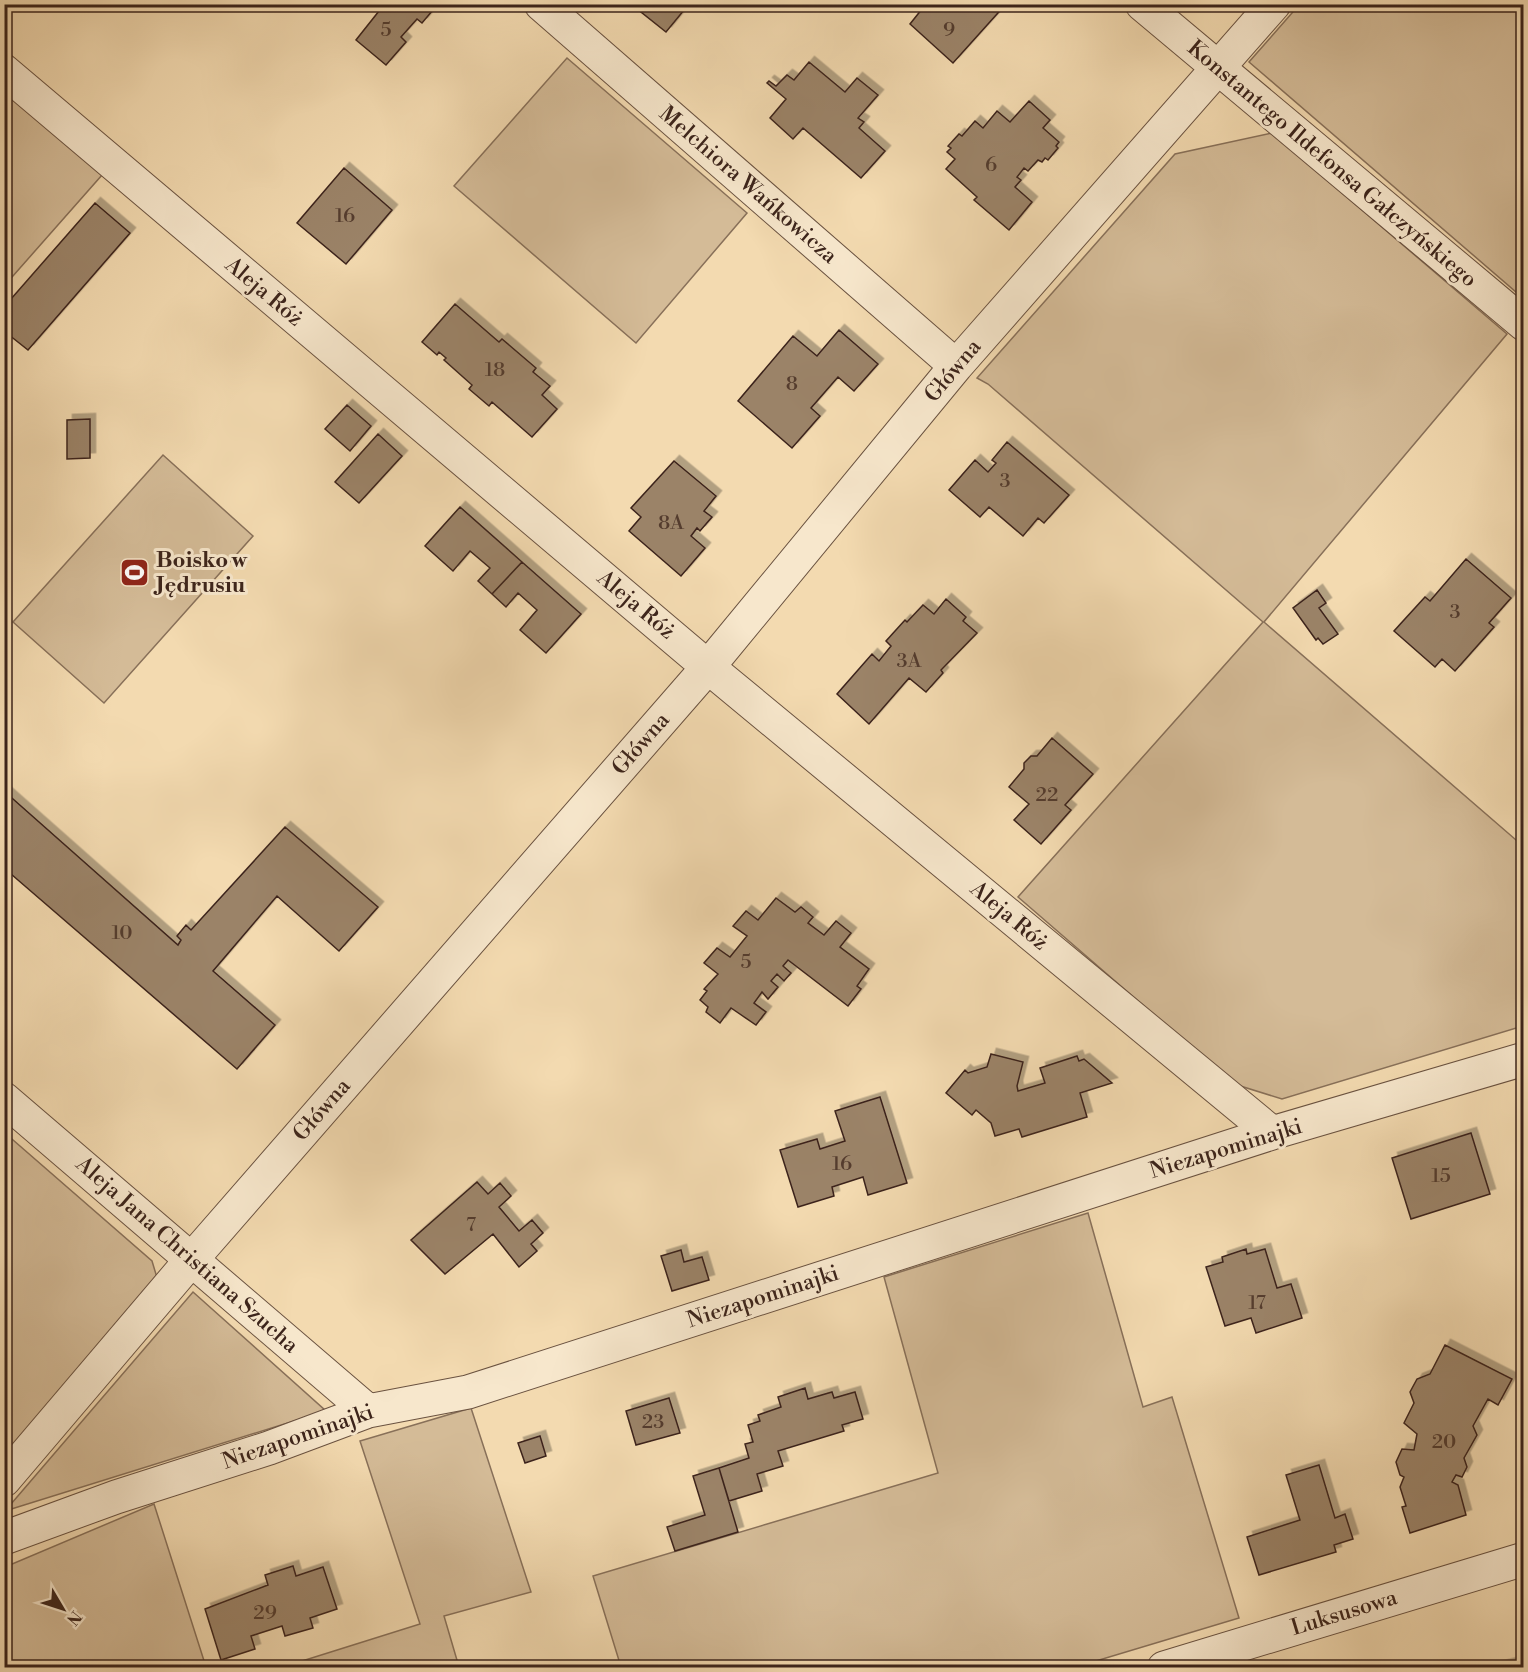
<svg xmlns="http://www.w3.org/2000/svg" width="1528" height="1672" font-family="'Libre Bodoni',serif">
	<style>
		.green { fill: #d4bb97; stroke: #887059; stroke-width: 1.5 }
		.building { fill: #9b8368; stroke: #3c241b; stroke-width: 1.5; filter: url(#shadow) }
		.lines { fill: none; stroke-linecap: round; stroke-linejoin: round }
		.minor-casing { stroke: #6a5240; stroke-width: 35 }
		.minor { stroke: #f7e7cc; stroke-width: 33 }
		.labels { text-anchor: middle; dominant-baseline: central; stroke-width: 6; stroke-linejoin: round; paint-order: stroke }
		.number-label { font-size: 20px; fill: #543c2e }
		.street-label { font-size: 22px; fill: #3c241b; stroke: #f7e7cc }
		.poi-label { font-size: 22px; font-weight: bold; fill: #3c241b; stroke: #f7e7cc; text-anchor: start }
	</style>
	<defs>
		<filter id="shadow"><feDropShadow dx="5.5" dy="-5.5" stdDeviation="0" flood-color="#0004"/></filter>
	</defs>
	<rect width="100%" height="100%" fill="#f3dab0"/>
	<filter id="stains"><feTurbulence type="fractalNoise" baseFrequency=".00333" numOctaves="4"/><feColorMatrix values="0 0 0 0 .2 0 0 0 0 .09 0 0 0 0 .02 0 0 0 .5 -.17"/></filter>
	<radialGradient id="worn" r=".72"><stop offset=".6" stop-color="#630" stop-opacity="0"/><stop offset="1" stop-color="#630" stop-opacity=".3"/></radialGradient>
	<path class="green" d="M 1299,5 L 1523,5 L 1523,298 L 1249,62 Z
		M 567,58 L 747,213 L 636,343 L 454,186 Z
		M 5,89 L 102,175 L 5,285 Z
		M 1272,133 L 1507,334 L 1264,622 L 1523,846 L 1523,1026 L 1282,1099 L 1234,1084 L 1018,897 L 1263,622 L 988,384 L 977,378 L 1175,154 Z
		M 163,455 L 253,536 L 104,703 L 13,622 Z
		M 5,1133 L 152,1261 L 158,1281 L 5,1461 Z
		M 1088,1213 L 1143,1407 L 1172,1397 L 1239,1618 L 1076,1667 L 621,1667 L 593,1576 L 938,1473 L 884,1277 Z
		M 193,1292 L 326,1411 L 5,1511 Z
		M 471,1408 L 531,1592 L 444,1616 L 459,1667 L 283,1667 L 420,1624 L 360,1441 Z
		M 154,1504 L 206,1667 L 5,1667 L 5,1567 Z"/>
	<path class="building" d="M 372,4 L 438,4 L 422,23 L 417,19 L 401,37 L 406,42 L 386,65 L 356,40 L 379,11 Z
		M 639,4 L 689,4 L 666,32 L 636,8 Z
		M 926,4 L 1006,4 L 953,63 L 910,24 Z
		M 809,62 L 845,92 L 857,78 L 878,95 L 858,118 L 864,122 L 859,128 L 885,151 L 861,178 L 803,128 L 793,139 L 770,118 L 786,99 L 767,83 L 769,81 L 776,86 L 787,75 L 794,80 Z
		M 1029,101 L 1050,120 L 1043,128 L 1059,142 L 1056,146 L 1058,148 L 1048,160 L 1045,158 L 1042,162 L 1038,160 L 1028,171 L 1024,168 L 1017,177 L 1021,180 L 1015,187 L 1032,202 L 1009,230 L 974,200 L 977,197 L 946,169 L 955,159 L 947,152 L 951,148 L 948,146 L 959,134 L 962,136 L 975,121 L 983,128 L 997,111 L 1010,122 Z
		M 344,168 L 392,210 L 346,264 L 297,223 Z
		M 95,203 L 130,233 L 28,350 L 4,331 L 4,307 Z
		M 455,304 L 499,342 L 502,339 L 536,368 L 533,372 L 550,386 L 542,395 L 557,409 L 532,437 L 492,402 L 489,406 L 469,389 L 472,385 L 444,360 L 446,358 L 439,352 L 437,355 L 422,342 Z
		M 839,330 L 878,364 L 854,391 L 838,377 L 811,408 L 820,416 L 792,448 L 738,401 L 793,336 L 817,356 Z
		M 347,405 L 371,426 L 350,451 L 325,429 Z
		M 90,419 L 90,458 L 67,459 L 67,420 Z
		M 378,434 L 402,456 L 359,503 L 335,482 Z
		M 1007,442 L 1069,495 L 1044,523 L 1038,518 L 1023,536 L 989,507 L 980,517 L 949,490 L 975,460 L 988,472 L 996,463 L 992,460 Z
		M 674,461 L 716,496 L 704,511 L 712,517 L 700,531 L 697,528 L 691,536 L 705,548 L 681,576 L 629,531 L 641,517 L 631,508 Z
		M 460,507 L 522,562 L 492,594 L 478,581 L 490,568 L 470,551 L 453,571 L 425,546 Z
		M 1466,559 L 1511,598 L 1489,623 L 1494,627 L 1455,671 L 1442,659 L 1435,667 L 1394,631 L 1425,597 L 1430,601 Z
		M 522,562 L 581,614 L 546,653 L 520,630 L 537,610 L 518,593 L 506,607 L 492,594 Z
		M 1317,590 L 1326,603 L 1319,608 L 1338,634 L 1323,644 L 1318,638 L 1316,640 L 1293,608 Z
		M 946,599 L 966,617 L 963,621 L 977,633 L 941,670 L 943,673 L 926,692 L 909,678 L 869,724 L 837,694 L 872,654 L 879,661 L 891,646 L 886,641 L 905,620 L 907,622 L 923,605 L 934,614 Z
		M 1052,738 L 1093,774 L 1065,805 L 1071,810 L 1041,844 L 1014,820 L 1029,804 L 1009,787 L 1024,769 L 1024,763 L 1031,756 L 1037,756 Z
		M 4,791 L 178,945 L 181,940 L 177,936 L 186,925 L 191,930 L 285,827 L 378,907 L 339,951 L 277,896 L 213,971 L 275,1025 L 237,1069 L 4,868 Z
		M 776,898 L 795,912 L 801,907 L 813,917 L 808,923 L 824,935 L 836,921 L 851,933 L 840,947 L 869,969 L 857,986 L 861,989 L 848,1006 L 788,960 L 783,966 L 791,973 L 784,981 L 777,974 L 771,981 L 778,987 L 768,999 L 762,992 L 754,1003 L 766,1012 L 756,1025 L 731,1008 L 720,1023 L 706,1012 L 708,1007 L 700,1000 L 707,991 L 704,989 L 718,974 L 704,963 L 717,948 L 730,957 L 747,936 L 733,926 L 746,911 L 758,920 Z
		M 991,1054 L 1023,1062 L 1017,1086 L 1018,1091 L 1045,1083 L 1040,1068 L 1077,1056 L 1079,1061 L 1084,1059 L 1112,1083 L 1080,1093 L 1087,1117 L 1022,1137 L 1019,1129 L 995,1136 L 991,1123 L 976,1110 L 972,1115 L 946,1093 L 965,1070 L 968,1073 L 987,1067 Z
		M 880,1097 L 907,1183 L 868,1195 L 863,1177 L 832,1187 L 834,1196 L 798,1207 L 780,1150 L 817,1139 L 820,1149 L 845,1141 L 835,1111 Z
		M 1471,1133 L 1490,1194 L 1411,1219 L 1392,1158 Z
		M 477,1182 L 488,1194 L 500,1183 L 511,1196 L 499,1207 L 519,1231 L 532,1220 L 543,1233 L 531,1244 L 537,1251 L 519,1267 L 493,1234 L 445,1274 L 411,1240 Z
		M 1246,1249 L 1247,1254 L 1265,1249 L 1277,1288 L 1291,1284 L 1302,1318 L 1256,1333 L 1251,1318 L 1225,1326 L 1206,1267 L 1223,1262 L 1222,1257 Z
		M 681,1250 L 684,1262 L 702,1257 L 709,1280 L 672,1291 L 661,1256 Z
		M 1445,1345 L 1512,1379 L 1498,1405 L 1488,1399 L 1473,1426 L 1477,1435 L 1464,1458 L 1467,1467 L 1462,1477 L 1456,1475 L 1452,1482 L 1458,1485 L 1466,1515 L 1410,1533 L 1402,1507 L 1406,1506 L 1400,1487 L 1404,1477 L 1400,1475 L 1396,1462 L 1402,1449 L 1414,1450 L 1417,1434 L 1404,1423 L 1414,1403 L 1410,1392 L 1417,1379 L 1430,1374 Z
		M 805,1388 L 808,1399 L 832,1392 L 834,1398 L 855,1392 L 863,1419 L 842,1425 L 844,1431 L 778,1451 L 783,1466 L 757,1474 L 762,1491 L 729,1501 L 719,1468 L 749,1458 L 745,1444 L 753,1442 L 748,1425 L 760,1421 L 758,1415 L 781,1407 L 778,1397 Z
		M 669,1398 L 680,1433 L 636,1445 L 626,1411 Z
		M 540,1436 L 546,1456 L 525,1463 L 518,1443 Z
		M 1319,1465 L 1335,1518 L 1345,1514 L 1353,1539 L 1334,1545 L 1336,1552 L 1259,1575 L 1247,1537 L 1300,1520 L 1286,1475 Z
		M 719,1468 L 738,1532 L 675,1551 L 667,1527 L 705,1515 L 693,1476 Z
		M 293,1566 L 296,1576 L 323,1567 L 337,1609 L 310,1618 L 313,1628 L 285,1636 L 282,1626 L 251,1636 L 255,1649 L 221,1660 L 205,1609 L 268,1585 L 265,1575 Z
		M 1524,1660 L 1524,1668 L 1496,1667 Z"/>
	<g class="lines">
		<defs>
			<path id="minor" d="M 541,4 L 956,366
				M 1142,4 L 1524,324
				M 4,71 L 708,667 L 1272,1133
				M 4,1099 L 368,1411
				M 4,1480 L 192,1259 L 708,667 L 956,366 L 1274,4
				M 4,1538 L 116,1497 L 269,1448 L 368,1411 L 468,1392 L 1272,1133 L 1524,1059
				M 1164,1668 L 1524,1559"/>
		</defs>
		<use href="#minor" class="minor-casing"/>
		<use href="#minor" class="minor"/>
	</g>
	<defs>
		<symbol id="stadium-square" viewBox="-11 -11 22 22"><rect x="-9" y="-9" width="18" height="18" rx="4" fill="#8f2418" stroke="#f7e7cc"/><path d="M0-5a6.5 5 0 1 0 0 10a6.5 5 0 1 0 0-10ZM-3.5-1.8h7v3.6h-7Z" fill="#fff"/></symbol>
	</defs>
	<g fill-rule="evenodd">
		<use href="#stadium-square" x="118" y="556" width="33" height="33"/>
	</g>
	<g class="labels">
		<g class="number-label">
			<text x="386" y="30">5</text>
			<text x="949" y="30">9</text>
			<text x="991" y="165">6</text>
			<text x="345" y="216">16</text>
			<text x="495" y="370">18</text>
			<text x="792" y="384">8</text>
			<text x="1005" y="481">3</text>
			<text x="671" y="523">8A</text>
			<text x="1455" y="612">3</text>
			<text x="909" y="661">3A</text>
			<text x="1047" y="795">22</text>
			<text x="122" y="933">10</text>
			<text x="746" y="962">5</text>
			<text x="842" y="1164">16</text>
			<text x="1441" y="1176">15</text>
			<text x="471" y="1225">7</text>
			<text x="1257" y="1303">17</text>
			<text x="653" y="1422">23</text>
			<text x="1444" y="1442">20</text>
			<text x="265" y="1613">29</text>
		</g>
		<g class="street-label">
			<text transform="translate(1332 164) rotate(40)">Konstantego Ildefonsa Gałczyńskiego</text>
			<text transform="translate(748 185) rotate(41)">Melchiora Wańkowicza</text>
			<text transform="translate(264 292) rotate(40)">Aleja Róż</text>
			<text transform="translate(953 371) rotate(-50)">Główna</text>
			<text transform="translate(636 605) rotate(40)">Aleja Róż</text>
			<text transform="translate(641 744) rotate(-49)">Główna</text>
			<text transform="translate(1009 916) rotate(40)">Aleja Róż</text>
			<text transform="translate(322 1110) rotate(-49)">Główna</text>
			<text transform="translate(1226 1149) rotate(-17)">Niezapominajki</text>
			<text transform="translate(187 1255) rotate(41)">Aleja Jana Christiana Szucha</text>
			<text transform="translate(763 1297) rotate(-18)">Niezapominajki</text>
			<text transform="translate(298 1437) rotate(-19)">Niezapominajki</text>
			<text transform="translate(1344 1613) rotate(-17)">Luksusowa</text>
		</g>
		<g class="poi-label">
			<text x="156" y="560">Boisko w<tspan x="156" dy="25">Jędrusiu</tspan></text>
		</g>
	</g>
	<rect width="1528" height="1672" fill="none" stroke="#f3dab0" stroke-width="24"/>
	<rect x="6" y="6" width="1516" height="1660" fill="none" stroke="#3c241b" stroke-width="3"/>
	<rect x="12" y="12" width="1504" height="1648" fill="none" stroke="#3c241b" stroke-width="1.5"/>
	<g transform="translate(63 1609) rotate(129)" stroke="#f7e7cc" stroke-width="4.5" paint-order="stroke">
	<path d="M0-4.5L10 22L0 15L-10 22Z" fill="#3c241b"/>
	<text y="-9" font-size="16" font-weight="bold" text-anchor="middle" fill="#3c241b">N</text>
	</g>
	<rect width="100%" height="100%" filter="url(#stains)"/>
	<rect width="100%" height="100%" fill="url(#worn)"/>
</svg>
